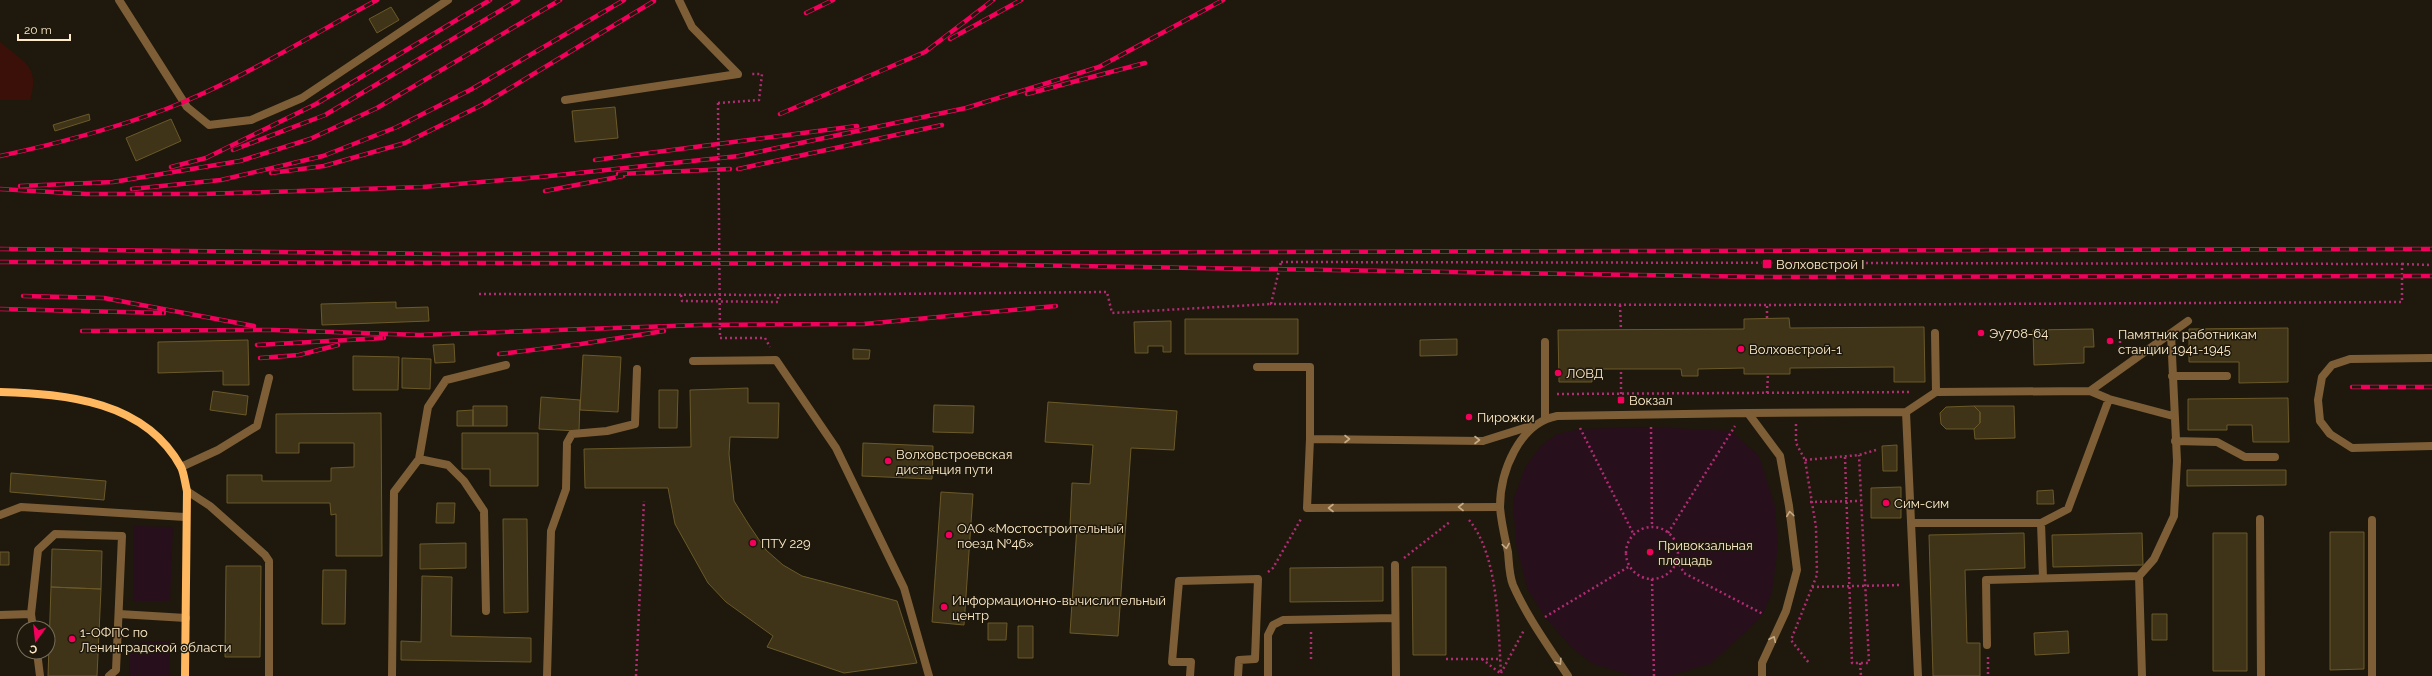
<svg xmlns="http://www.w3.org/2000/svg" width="2432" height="676" font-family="Raleway,sans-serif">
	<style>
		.green { fill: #280f1c }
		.water { fill: #3b1008 }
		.building { fill: #3f3418; stroke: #6b5929 }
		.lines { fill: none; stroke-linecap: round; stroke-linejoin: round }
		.path { stroke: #b02c73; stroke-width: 2.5; stroke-dasharray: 2 3; stroke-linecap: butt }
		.service { stroke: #7e5e36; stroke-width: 8 }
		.minor { stroke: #7e5e36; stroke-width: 8 }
		.secondary { stroke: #ffb760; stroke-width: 8 }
		.rail-casing { stroke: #f4005c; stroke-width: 4.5 }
		.rail { stroke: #1e190c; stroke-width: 3; stroke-dasharray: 9; stroke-linecap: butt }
		.path-bridge { stroke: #b02c73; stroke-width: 2.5; stroke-dasharray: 2 3; stroke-linecap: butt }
		.oneway { stroke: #c5ac87 }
		.poi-dot { fill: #f4005c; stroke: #1e190c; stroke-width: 1.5 }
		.labels { text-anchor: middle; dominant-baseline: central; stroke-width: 3; stroke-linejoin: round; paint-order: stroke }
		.poi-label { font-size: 13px; fill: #ffebc9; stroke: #1e190c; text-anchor: start }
	</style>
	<rect width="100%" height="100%" fill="#1e190c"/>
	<path class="green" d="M 1651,427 L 1731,431 L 1759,456 L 1775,506 L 1778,546 L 1772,592 L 1763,614 L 1750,628 L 1710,664 L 1669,676 L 1634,676 L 1593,664 L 1571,647 L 1545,617 L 1528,590 L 1516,544 L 1513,500 L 1526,466 L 1541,446 L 1557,434 L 1580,429 Z
		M 134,526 L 173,527 L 170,601 L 133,601 Z
		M 169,641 L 170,676 L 129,676 L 130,643 Z"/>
	<path class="water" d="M 0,42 C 23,62 41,66 30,100 L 0,100 Z"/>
	<path class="building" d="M 391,7 L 399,20 L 377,33 L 369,19 Z
		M 615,107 L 618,138 L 575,142 L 572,111 Z
		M 89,114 L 90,120 L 55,131 L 53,125 Z
		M 171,119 L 181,141 L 136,161 L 126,138 Z
		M 396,302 L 396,308 L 428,307 L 429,321 L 322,325 L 321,304 Z
		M 1789,318 L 1790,328 L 1924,327 L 1925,382 L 1894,382 L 1894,367 L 1790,368 L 1790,374 L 1744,374 L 1744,368 L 1698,369 L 1698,376 L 1682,376 L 1681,369 L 1592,369 L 1592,382 L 1559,382 L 1558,330 L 1744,329 L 1744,319 Z
		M 1185,319 L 1298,319 L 1298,354 L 1185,354 Z
		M 1171,321 L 1171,352 L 1163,352 L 1163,346 L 1148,346 L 1148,353 L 1135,353 L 1134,322 Z
		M 2288,328 L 2288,382 L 2239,383 L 2239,362 L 2189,362 L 2189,329 Z
		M 2093,329 L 2094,347 L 2084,347 L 2084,363 L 2034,365 L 2033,330 Z
		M 1457,339 L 1457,355 L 1420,356 L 1420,340 Z
		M 248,340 L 249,385 L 223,385 L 223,371 L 158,373 L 158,342 Z
		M 454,344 L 455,362 L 435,363 L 433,345 Z
		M 853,349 L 870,350 L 869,359 L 853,359 Z
		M 583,355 L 621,357 L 618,412 L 580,410 Z
		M 353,356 L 399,357 L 398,390 L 353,390 Z
		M 402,358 L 431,359 L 430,389 L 402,388 Z
		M 748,388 L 748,403 L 779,403 L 778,438 L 730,437 L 729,454 L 734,501 L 749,525 L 766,550 L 783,565 L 802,576 L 897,601 L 917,663 L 844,673 L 767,647 L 773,636 L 726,602 L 708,583 L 675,524 L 668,488 L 585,488 L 584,449 L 691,447 L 690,390 Z
		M 659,390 L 678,390 L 677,428 L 659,428 Z
		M 213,391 L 248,396 L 246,415 L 210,410 Z
		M 541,397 L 580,400 L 579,431 L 539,429 Z
		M 2288,398 L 2289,442 L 2253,442 L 2252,425 L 2227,425 L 2227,430 L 2188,430 L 2188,399 Z
		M 1048,402 L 1177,411 L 1174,450 L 1131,448 L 1118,636 L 1070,633 L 1077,526 L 1070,526 L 1072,483 L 1090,484 L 1093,445 L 1045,442 Z
		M 934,405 L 974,406 L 973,433 L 933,432 Z
		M 473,406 L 507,406 L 507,426 L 473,426 Z
		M 1974,406 L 2014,406 L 2015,438 L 1975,439 L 1974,429 L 1980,423 L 1980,412 Z
		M 1974,406 L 1980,412 L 1980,423 L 1974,429 L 1946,429 L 1941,424 L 1940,413 L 1946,407 Z
		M 473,410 L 473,426 L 457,426 L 457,411 Z
		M 381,413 L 382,556 L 336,556 L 336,514 L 331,515 L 330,503 L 227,503 L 227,475 L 262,475 L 262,481 L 331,481 L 331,468 L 354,467 L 354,443 L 299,443 L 299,453 L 276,453 L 276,414 Z
		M 462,433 L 538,433 L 538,486 L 490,486 L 490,469 L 462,469 Z
		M 863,443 L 933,446 L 932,479 L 862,476 Z
		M 1897,445 L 1897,471 L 1883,471 L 1882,446 Z
		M 2187,470 L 2286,470 L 2286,485 L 2187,486 Z
		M 11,473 L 106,481 L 104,500 L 10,492 Z
		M 1901,487 L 1901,518 L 1871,518 L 1871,488 Z
		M 2053,490 L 2054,504 L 2037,504 L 2037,491 Z
		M 941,492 L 973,494 L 964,625 L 932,622 Z
		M 437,503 L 455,503 L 454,523 L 436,523 Z
		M 503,519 L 527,519 L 528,612 L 504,613 Z
		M 2330,532 L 2364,532 L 2364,669 L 2330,670 Z
		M 2024,533 L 2025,568 L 1965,570 L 1967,643 L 1980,643 L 1980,676 L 1933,676 L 1929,535 Z
		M 2142,533 L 2143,565 L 2053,567 L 2052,535 Z
		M 2213,533 L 2247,533 L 2247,671 L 2213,671 Z
		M 466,543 L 466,568 L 420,569 L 420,544 Z
		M 52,549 L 102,551 L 101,589 L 51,587 Z
		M 0,552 L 9,552 L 9,565 L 0,565 Z
		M 226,566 L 261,566 L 260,657 L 225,657 Z
		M 1383,567 L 1383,601 L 1290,602 L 1290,568 Z
		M 1412,567 L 1446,567 L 1446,655 L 1413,655 Z
		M 323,570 L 346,570 L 345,624 L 322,624 Z
		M 422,576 L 452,577 L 451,636 L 531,638 L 531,662 L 401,660 L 401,641 L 421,642 Z
		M 51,587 L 101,589 L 97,676 L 48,676 Z
		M 2152,614 L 2167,614 L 2167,640 L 2152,640 Z
		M 988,623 L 1007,623 L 1006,640 L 988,640 Z
		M 1018,626 L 1033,626 L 1033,658 L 1018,658 Z
		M 2068,631 L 2069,653 L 2035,655 L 2034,633 Z"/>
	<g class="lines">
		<path class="path" d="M 718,103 L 759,100 L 762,74 L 750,74
			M 1281,262 L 2402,264 L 2402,302 L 1767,305 L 1271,304 Z
			M 2402,264 L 2432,265
			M 479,294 L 774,295 L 1107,292 L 1112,313 L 1271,304
			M 681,295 L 682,301 L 778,302 L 778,295
			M 1620,305 L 1621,330
			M 1767,318 L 1767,305
			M 2120,336 L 2120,355
			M 720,338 L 765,338 L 770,347
			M 1767,393 L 1768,374
			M 1557,394 L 1912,392
			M 1621,394 L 1621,369
			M 1796,424 L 1796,443 L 1805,460 L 1816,527 L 1817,575 L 1791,640 L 1809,663
			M 1651,427 L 1652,527
			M 1580,428 L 1634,535
			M 1845,457 L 1852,663 L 1869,663 L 1859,455
			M 1805,460 L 1859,455 L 1876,450
			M 1810,502 L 1861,501
			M 1469,520 C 1499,556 1498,628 1501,673
			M1626 553a26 26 0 1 1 52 0a26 26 0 1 1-52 0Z
			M 1668,533 L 1735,426
			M 1404,558 L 1451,521
			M 1677,560 L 1684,573 L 1763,614
			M 1268,572 L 1273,568 L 1301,519
			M 1652,579 L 1654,676
			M 1812,587 L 1901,585
			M 1545,617 L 1630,566
			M 1311,632 L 1311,659
			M 1988,657 L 1988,676
			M 1446,659 L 1500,659
			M 1482,659 L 1500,673
			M 1860,663 L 1861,676
			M 1501,673 L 1524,630
			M 636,676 L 644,501"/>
		<path class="service" d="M 119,0 L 187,107 L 209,125 L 251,120 L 302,98 L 448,0
			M 565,100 L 738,74 L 692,27 L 679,0
			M 1935,333 L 1936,392
			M 2432,358 L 2350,359 L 2332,365 L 2322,377 L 2318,400 L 2320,421 L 2330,434 L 2352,448 L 2432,446
			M 693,361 L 776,360 L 836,448 L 904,588 L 929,676
			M 1257,367 L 1310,367 L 1310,439
			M 2172,376 L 2227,376
			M 2090,391 L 2188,321
			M 1906,412 L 1918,676
			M 1748,413 L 1906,412 L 1936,392 L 2090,391 L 2109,399 L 2173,416
			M 1545,418 L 1545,342
			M 2175,441 L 2217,442 L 2245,457 L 2275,457
			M 419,459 L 448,465 L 464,481 L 484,511 L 486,611
			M 181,467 L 218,450 L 257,426 L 269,378
			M 187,491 L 210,506 L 265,555 L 269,561 L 269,676
			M 1500,507 L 1307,508 L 1310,439 L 1483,441 L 1534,425
			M 0,515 L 21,507 L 185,517
			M 2260,519 L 2261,676
			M 2372,520 L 2372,676
			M 1912,523 L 2041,523 L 2043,578
			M 2041,523 L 2068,509 L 2109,399
			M 1395,565 L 1396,676
			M 2139,576 L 2154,559 L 2174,516 L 2177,461 L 2171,334
			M 31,614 L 38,550 L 55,534 L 122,536 L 116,670 L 109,676
			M 119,614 L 186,618
			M 0,615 L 31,614 L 33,628
			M 1987,645 L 1986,580 L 2139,576 L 2142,676
			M 37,652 L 40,676
			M 392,676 L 394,492 L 419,459 L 428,407 L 446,380 L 506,365
			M 547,676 L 551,531 L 566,489 L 567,443 L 572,434 L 607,431 L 635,424 L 637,369
			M 1190,676 L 1191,662 L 1172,662 L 1179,581 L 1258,579 L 1255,659 L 1239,660 L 1238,676
			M 1268,676 L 1268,635 L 1273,625 L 1283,620 L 1395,618"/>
		<path class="minor" d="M 1568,676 C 1549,647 1527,617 1513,585 C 1509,575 1509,562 1508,552 C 1505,538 1501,522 1500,507 C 1500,472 1519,423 1557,416 L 1748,413 L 1780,456 L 1789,506 L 1797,570 L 1786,611 L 1762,663 L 1762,676"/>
		<path class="secondary" d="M 0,392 C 67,394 145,401 181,467 C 184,473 185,483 187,491 L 185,676"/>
		<defs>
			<path id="rail" d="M 806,13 L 833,0
				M 950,39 L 1021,0
				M 1027,94 L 1145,63
				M 780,114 L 925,52 L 993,0
				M 233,150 L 325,115 L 518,0
				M 0,156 C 56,144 112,129 166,109 C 239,81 308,37 377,0
				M 595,160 L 857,126
				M 171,167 L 206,158 L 316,104 L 490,0
				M 738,169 L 942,125
				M 271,173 L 324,166 L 405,143 L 482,105 L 654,1
				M 618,174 L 730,169
				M 20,186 L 113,182 L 240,161 L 310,139 L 377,108 L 560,0
				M 0,189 L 86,194 L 203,194 L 423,187 L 540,177 L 739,156 L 966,108 L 1099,67 L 1223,0
				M 132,189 L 221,180 L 323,156 L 397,127 L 470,90 L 624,0
				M 545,191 L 623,176
				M 0,249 L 449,254 L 2432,249
				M 0,262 L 948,264 L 1767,277 L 2432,276
				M 23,296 L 104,298 L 254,326
				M 0,309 L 164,313
				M 82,331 L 273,330 L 420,335 L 700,325 L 864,324 L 1056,306
				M 257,345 L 384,338
				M 499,354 L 581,344 L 664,331
				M 260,358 L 299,355 L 338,345
				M 2352,387 L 2432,387"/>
		</defs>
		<use href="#rail" class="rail-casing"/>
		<use href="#rail" class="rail"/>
		<path class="path-bridge" d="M 718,103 L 720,338"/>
	</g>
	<defs><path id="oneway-chevron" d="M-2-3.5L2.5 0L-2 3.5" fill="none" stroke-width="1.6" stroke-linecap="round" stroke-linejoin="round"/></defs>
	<g class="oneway">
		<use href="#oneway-chevron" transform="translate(1347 439)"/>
		<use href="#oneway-chevron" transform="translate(1477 440)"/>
		<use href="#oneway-chevron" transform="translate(1461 507) rotate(180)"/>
		<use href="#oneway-chevron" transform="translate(1331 508) rotate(180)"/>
		<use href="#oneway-chevron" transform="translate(1790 514) rotate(-97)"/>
		<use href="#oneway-chevron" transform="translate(1506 546) rotate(81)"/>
		<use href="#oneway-chevron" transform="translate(1773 639) rotate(-65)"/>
		<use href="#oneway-chevron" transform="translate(1559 662) rotate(57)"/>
	</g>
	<g class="poi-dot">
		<rect x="1762" y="259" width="10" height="10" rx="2"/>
		<circle cx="1981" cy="333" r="4"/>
		<circle cx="2110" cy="341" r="4"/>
		<circle cx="1741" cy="349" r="4"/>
		<circle cx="1558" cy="373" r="4"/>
		<rect x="1617" y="396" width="8" height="8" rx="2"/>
		<circle cx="1469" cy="417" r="4"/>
		<circle cx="888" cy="461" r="4"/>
		<circle cx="1886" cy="503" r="4"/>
		<circle cx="949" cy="535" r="4"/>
		<circle cx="753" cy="543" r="4"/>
		<circle cx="1650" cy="552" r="4"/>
		<circle cx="944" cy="607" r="4"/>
		<circle cx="72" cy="639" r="4"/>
	</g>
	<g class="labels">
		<g class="poi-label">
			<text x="1776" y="264">Волховстрой I</text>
			<text x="1989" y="333">Эу708-64</text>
			<text x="2118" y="334">Памятник работникам<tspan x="2118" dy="15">станции 1941-1945</tspan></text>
			<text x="1749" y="349">Волховстрой-1</text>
			<text x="1566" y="373">ЛОВД</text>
			<text x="1629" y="400">Вокзал</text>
			<text x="1477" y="417">Пирожки</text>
			<text x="896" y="454">Волховстроевская<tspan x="896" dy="15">дистанция пути</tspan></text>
			<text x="1894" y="503">Сим-сим</text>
			<text x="957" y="528">ОАО «Мостостроительный<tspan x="957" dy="15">поезд №46»</tspan></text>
			<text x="761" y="543">ПТУ 229</text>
			<text x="1658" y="545">Привокзальная<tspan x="1658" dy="15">площадь</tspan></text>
			<text x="952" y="600">Информационно-вычислительный<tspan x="952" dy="15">центр</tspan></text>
			<text x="80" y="632">1-ОФПС по<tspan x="80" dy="15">Ленинградской области</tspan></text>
		</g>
	</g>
	<g transform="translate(36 640) rotate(195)"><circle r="19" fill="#1e190c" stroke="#786d58"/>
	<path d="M0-3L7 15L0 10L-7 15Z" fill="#f4005c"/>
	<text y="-6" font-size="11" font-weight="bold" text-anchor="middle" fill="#ffebc9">С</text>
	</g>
	<path d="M18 34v6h52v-6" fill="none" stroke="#ffebc9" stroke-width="2"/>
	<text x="24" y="34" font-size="12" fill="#ffebc9" stroke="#1e190c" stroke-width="3" paint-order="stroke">20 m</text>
</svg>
